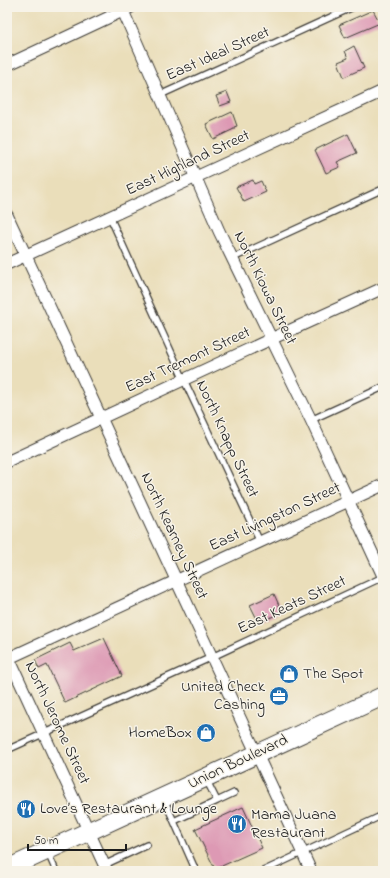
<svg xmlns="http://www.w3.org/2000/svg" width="390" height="878" font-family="'Indie Flower',sans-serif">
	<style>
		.building { fill: #dd99b4 }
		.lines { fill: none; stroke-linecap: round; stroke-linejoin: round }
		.lane-casing { stroke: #3b3934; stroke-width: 8 }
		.street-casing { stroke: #3b3934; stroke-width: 13 }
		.primary-casing { stroke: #3b3934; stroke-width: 20 }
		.lane { stroke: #fff; stroke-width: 5.5 }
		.street { stroke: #fff; stroke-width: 11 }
		.primary { stroke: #fff; stroke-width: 18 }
		.labels { text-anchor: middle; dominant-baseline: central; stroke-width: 3; stroke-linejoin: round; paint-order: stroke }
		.street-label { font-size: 16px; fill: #1c1c1c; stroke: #f7f3e8 }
		.poi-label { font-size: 16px; fill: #1c1c1c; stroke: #f7f3e8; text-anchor: start }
	</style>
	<rect width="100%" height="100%" fill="#f7f3e8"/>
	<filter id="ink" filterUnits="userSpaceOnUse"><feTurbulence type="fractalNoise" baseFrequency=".025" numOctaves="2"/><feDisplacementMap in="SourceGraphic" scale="8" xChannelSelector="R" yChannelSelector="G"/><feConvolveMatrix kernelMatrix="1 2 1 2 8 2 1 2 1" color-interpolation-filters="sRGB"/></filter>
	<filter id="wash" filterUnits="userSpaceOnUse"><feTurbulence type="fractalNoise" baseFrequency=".012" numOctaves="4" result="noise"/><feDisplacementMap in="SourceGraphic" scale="16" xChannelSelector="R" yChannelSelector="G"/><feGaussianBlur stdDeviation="0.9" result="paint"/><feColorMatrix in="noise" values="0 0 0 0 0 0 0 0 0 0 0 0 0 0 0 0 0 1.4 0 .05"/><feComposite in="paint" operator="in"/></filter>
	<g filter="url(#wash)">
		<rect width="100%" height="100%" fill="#eadeba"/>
		<g id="blocks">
			<path class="building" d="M 373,10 L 380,23 L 345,38 L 339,25 Z
				M 354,46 L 364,68 L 344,77 L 338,62 L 348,58 L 345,51 Z
				M 227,92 L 231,102 L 220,106 L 216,96 Z
				M 232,112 L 237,126 L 234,127 L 234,129 L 213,139 L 206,124 Z
				M 348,134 L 357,153 L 337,162 L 340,167 L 326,173 L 315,150 Z
				M 253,180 L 254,184 L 261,181 L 266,192 L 244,202 L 236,187 Z
				M 274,594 L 282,612 L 259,623 L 250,605 Z
				M 104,638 L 122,676 L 65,703 L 47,665 L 39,669 L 35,660 L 70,643 L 74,651 Z
				M 243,807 L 262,848 L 215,869 L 195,829 Z"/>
		</g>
	</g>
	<g filter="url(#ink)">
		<use href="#blocks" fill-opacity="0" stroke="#3b3934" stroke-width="1"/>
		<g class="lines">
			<defs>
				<path id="lane" d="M 160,95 L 353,7
					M 110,217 L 184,380 L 260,542
					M 233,258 L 383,189
					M 311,420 L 383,387
					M 7,750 L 212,657 L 383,577
					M 164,799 L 196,871
					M 217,801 L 234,793
					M 174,821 L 217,801 L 206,779
					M 48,853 L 56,871
					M 104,865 L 147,845
					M 263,871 L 383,815"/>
				<path id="street" d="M 123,11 L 219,231 L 311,420 L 383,576
					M 7,65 L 131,7
					M 7,215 L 311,871
					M 7,264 L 383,91
					M 7,462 L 271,339 L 383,288
					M 7,654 L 107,871
					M 7,659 L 383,485"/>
				<path id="primary" d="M 7,869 L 383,696"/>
			</defs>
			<use href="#lane" class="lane-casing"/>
			<use href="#street" class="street-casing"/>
			<use href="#primary" class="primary-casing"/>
			<use href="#lane" class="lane"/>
			<use href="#street" class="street"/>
			<use href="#primary" class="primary"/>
		</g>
	</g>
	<defs>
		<symbol id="shop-disc" viewBox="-11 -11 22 22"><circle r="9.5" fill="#1f6fb2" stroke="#f7f3e8"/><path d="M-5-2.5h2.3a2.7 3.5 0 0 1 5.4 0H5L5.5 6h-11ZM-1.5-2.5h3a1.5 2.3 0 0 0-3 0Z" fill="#fff"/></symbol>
		<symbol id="office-disc" viewBox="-11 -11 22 22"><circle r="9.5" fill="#1f6fb2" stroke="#f7f3e8"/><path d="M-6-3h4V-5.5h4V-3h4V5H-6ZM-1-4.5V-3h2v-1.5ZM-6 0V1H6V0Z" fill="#fff"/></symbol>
		<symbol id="restaurant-disc" viewBox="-11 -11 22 22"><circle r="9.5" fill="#1f6fb2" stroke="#f7f3e8"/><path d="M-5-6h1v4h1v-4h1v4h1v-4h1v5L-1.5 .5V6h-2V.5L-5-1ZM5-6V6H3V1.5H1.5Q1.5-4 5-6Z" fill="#fff"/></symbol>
	</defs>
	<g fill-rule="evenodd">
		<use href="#shop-disc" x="278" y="663" width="22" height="22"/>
		<use href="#office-disc" x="268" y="685" width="22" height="22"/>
		<use href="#shop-disc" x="195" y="722" width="22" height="22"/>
		<use href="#restaurant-disc" x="15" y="798" width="22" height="22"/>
		<use href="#restaurant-disc" x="226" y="813" width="22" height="22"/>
	</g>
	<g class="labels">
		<g class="street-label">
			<text transform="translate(218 54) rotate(-24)">East Ideal Street</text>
			<text transform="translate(188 163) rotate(-25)">East Highland Street</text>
			<text transform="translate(265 288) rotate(64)">North Kiowa Street</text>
			<text transform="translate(188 360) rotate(-25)">East Tremont Street</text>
			<text transform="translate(227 439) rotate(65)">North Knapp Street</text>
			<text transform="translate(275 517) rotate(-25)">East Livingston Street</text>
			<text transform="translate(174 536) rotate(65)">North Kearney Street</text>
			<text transform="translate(292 605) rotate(-25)">East Keats Street</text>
			<text transform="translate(57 723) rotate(65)">North Jerome Street</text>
			<text transform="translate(238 762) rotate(-25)">Union Boulevard</text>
		</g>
		<g class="poi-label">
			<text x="303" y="674">The Spot</text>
			<text x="265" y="687" text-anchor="end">United Check<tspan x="265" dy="18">Cashing</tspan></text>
			<text x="192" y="733" text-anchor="end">HomeBox</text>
			<text x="40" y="809">Love’s Restaurant &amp; Lounge</text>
			<text x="251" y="815">Mama Juana<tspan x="251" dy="18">Restaurant</tspan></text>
		</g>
	</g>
	<rect width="390" height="878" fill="none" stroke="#f7f3e8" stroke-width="24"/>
	<path d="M28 844v6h98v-6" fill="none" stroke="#1c1c1c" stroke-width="2"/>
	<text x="34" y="844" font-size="12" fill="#1c1c1c" stroke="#f7f3e8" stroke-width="3" paint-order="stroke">50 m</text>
</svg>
